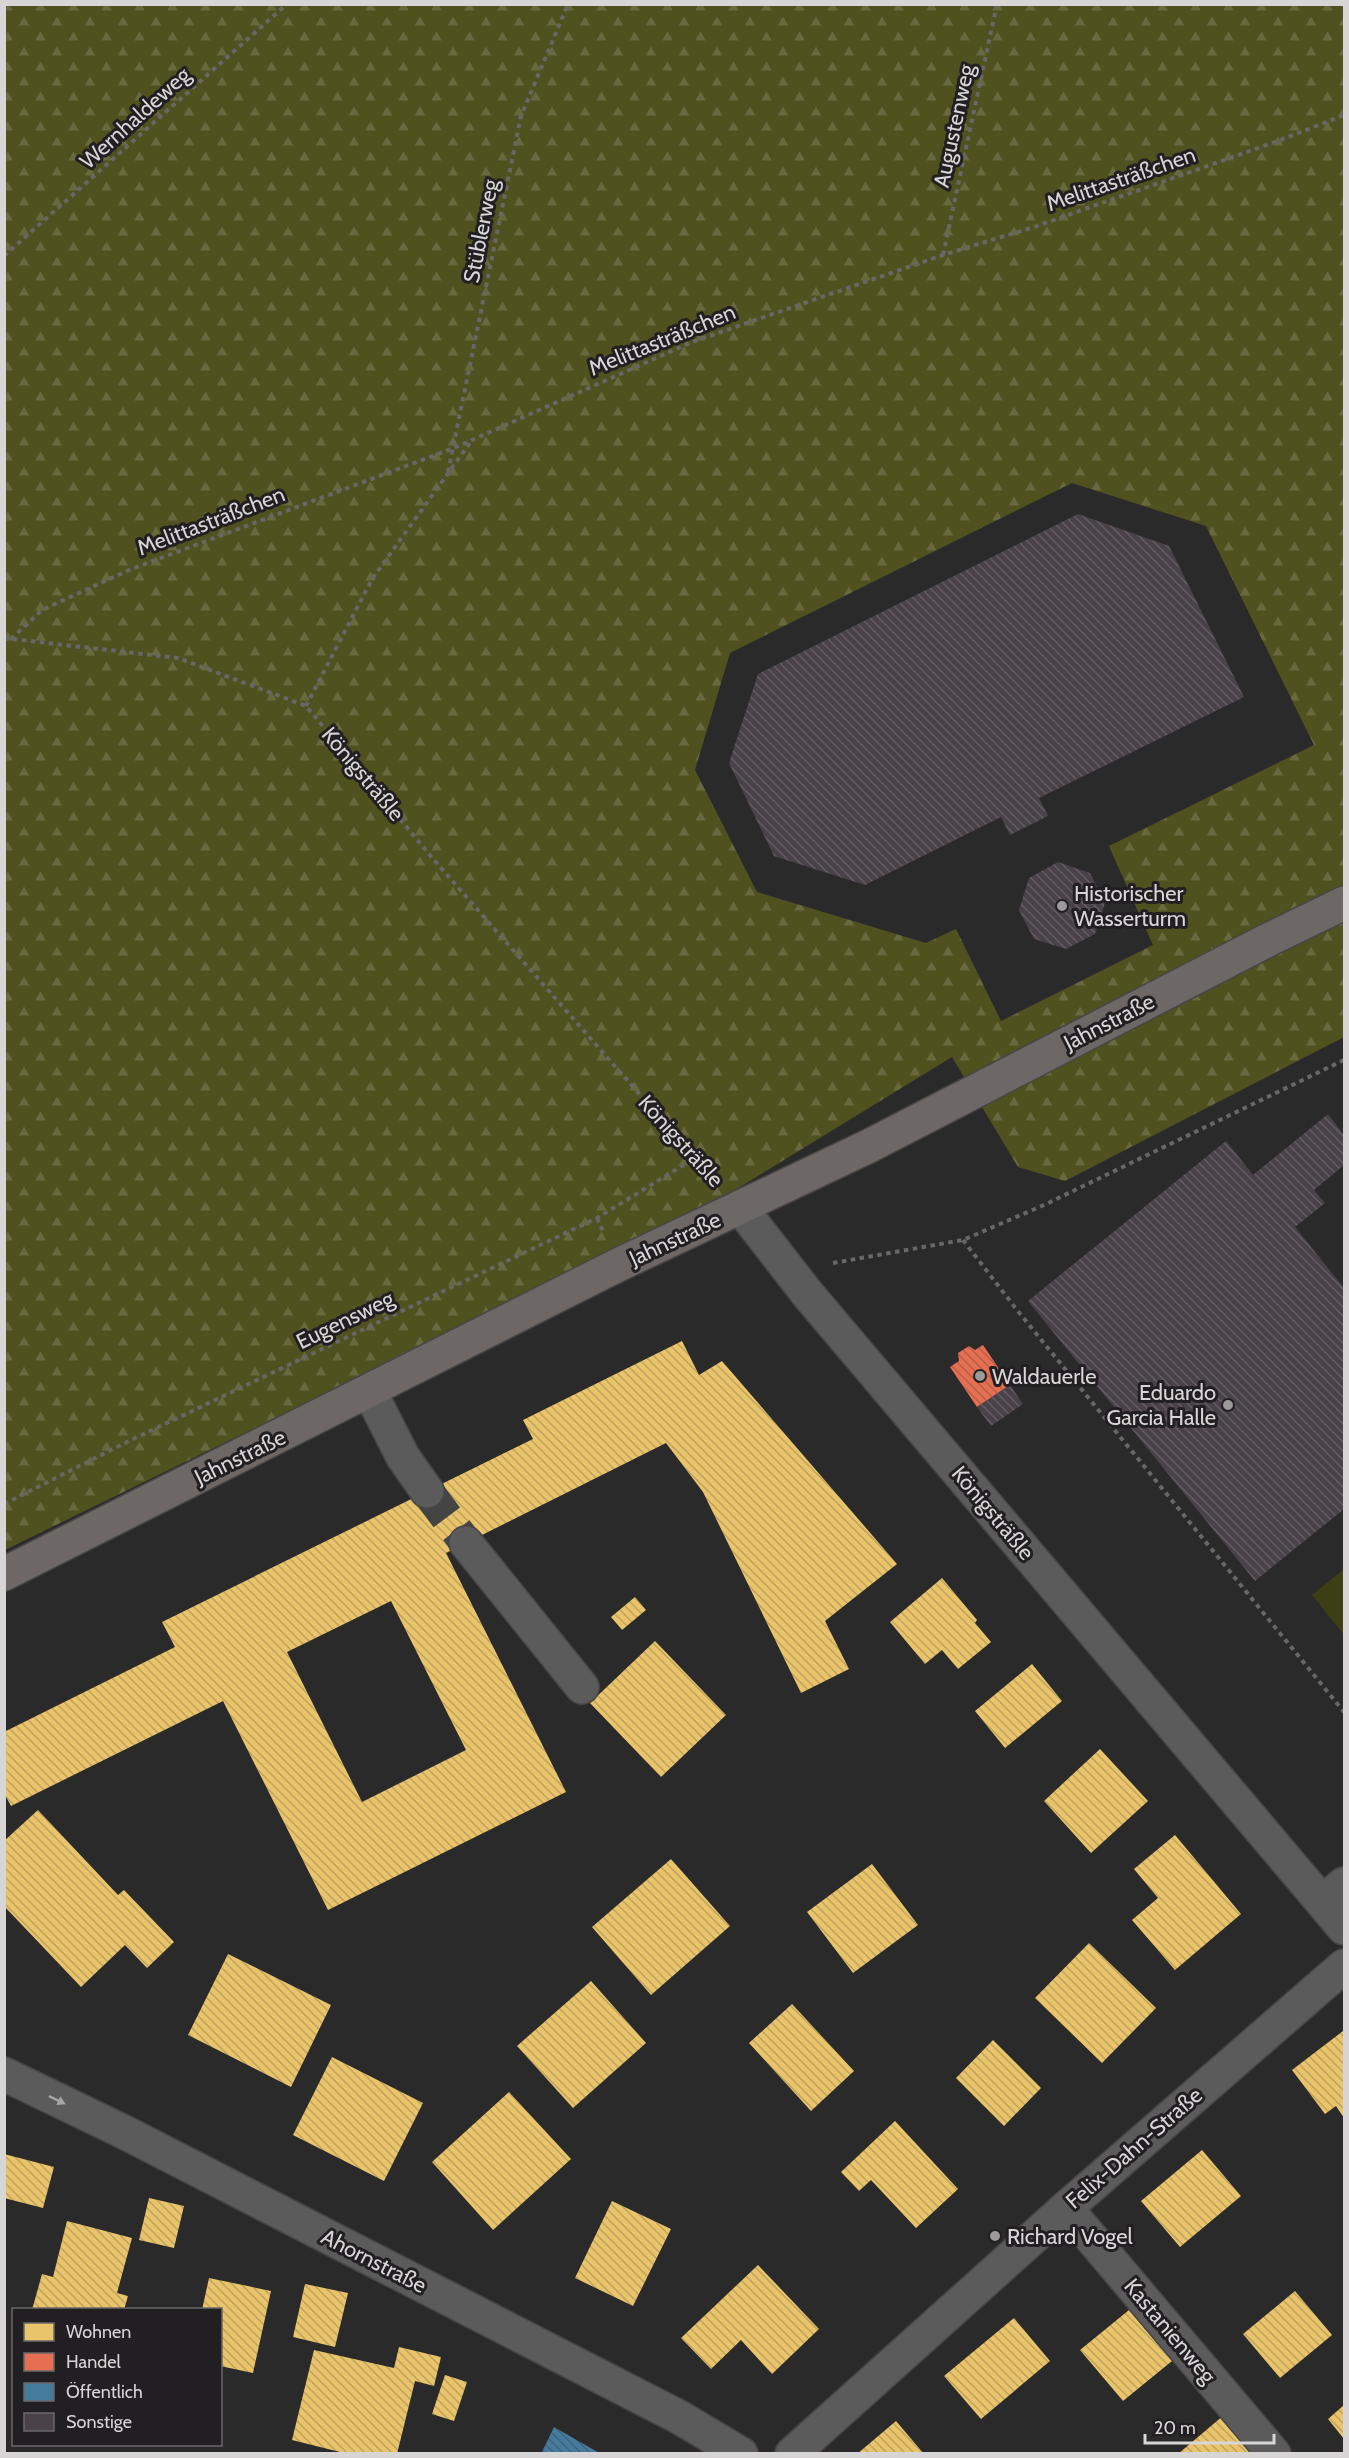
<svg xmlns="http://www.w3.org/2000/svg" width="1349" height="2458" font-family="Cabin,sans-serif">
	<style>
		.grass { fill: #3c3e14 }
		.forest { fill: url(#forest-firs); fill-rule: evenodd }
		.homes { fill: url(#homes-back-hatch); fill-rule: evenodd }
		.shops { fill: url(#shops-back-hatch) }
		.public { fill: url(#public-back-hatch) }
		.building { fill: url(#building-back-hatch) }
		.lines { fill: none; stroke-linecap: round; stroke-linejoin: round }
		.minor-tunnel { stroke: #454445; stroke-width: 33; stroke-dasharray: 33 16; stroke-linecap: butt }
		.minor-casing { stroke: #474546; stroke-width: 36 }
		.major-casing { stroke: #474546; stroke-width: 36 }
		.path { stroke: #686768; stroke-width: 4; stroke-dasharray: 4.5 4.5; stroke-linecap: butt }
		.minor { stroke: #5c5b5c; stroke-width: 33 }
		.major { stroke: #6d6765; stroke-width: 33 }
		.oneway { fill: #a6a4a5 }
		.poi-dot { fill: #9b999a; stroke: #221f22; stroke-width: 2 }
		.labels { text-anchor: middle; dominant-baseline: central; stroke-width: 6; stroke-linejoin: round; paint-order: stroke }
		.street-label { font-size: 22px; fill: #d7d5d6; stroke: #221f22 }
		.poi-label { font-size: 22px; fill: #d7d5d6; stroke: #221f22; text-anchor: start }
	</style>
	<defs>
		<pattern id="forest-firs" width="22" height="20" patternUnits="userSpaceOnUse" patternTransform="scale(1.5)"><rect width="22" height="20" fill="#4f511f"/><path d="M5 1l3.5 6h-7zM16 11l3.5 6h-7z" fill="#68693f"/></pattern>
		<pattern id="homes-back-hatch" width="6" height="6" patternUnits="userSpaceOnUse" patternTransform="scale(1.5)"><rect width="6" height="6" fill="#e9c46a"/><path d="M-1 5l2 2M0 0l6 6M5-1l2 2" fill="none" stroke="#bfa360"/></pattern>
		<pattern id="shops-back-hatch" width="6" height="6" patternUnits="userSpaceOnUse" patternTransform="scale(1.5)"><rect width="6" height="6" fill="#e76f51"/><path d="M-1 5l2 2M0 0l6 6M5-1l2 2" fill="none" stroke="#b5614c"/></pattern>
		<pattern id="public-back-hatch" width="6" height="6" patternUnits="userSpaceOnUse" patternTransform="scale(1.5)"><rect width="6" height="6" fill="#457b9d"/><path d="M-1 5l2 2M0 0l6 6M5-1l2 2" fill="none" stroke="#436378"/></pattern>
		<pattern id="building-back-hatch" width="6" height="6" patternUnits="userSpaceOnUse" patternTransform="scale(1.5)"><rect width="6" height="6" fill="#4a4249"/><path d="M-1 5l2 2M0 0l6 6M5-1l2 2" fill="none" stroke="#635c62"/></pattern>
	</defs>
	<rect width="100%" height="100%" fill="#2b2a2b"/>
	<path class="grass" d="M 1344,1569 L 1344,1635 L 1312,1595 Z"/>
	<path class="forest" d="M 5,5 L 1344,5 L 1344,1037 L 1065,1181 L 1018,1167 L 952,1057 L 709,1206 L 5,1550 ZM 1072,483 L 1206,526 L 1314,745 L 1109,846 L 1153,945 L 1001,1021 L 956,929 L 926,943 L 757,892 L 695,770 L 730,653 Z"/>
	<path class="homes" d="M 682,1341 L 699,1375 L 722,1361 L 897,1564 L 825,1621 L 849,1669 L 801,1693 L 703,1492 L 666,1443 L 446,1553 L 566,1792 L 328,1910 L 223,1701 L 11,1806 L 4,1793 L 4,1732 L 175,1647 L 162,1622 L 533,1439 L 523,1420 ZM 391,1601 L 466,1750 L 362,1802 L 287,1652 Z
		M 942,1578 L 977,1620 L 975,1623 L 991,1642 L 958,1669 L 942,1650 L 925,1664 L 890,1622 Z
		M 635,1597 L 646,1610 L 622,1630 L 611,1617 Z
		M 655,1641 L 726,1715 L 661,1777 L 590,1703 Z
		M 1032,1664 L 1062,1701 L 1005,1748 L 975,1711 Z
		M 1100,1749 L 1148,1801 L 1091,1853 L 1044,1801 Z
		M 38,1810 L 118,1895 L 124,1890 L 174,1942 L 147,1968 L 125,1945 L 81,1987 L 4,1906 L 4,1841 Z
		M 1175,1835 L 1241,1914 L 1175,1970 L 1132,1920 L 1158,1898 L 1134,1869 Z
		M 671,1859 L 730,1926 L 651,1995 L 592,1927 Z
		M 872,1864 L 918,1925 L 853,1973 L 807,1912 Z
		M 1089,1943 L 1156,2008 L 1102,2063 L 1035,1998 Z
		M 228,1954 L 331,2005 L 291,2087 L 188,2035 Z
		M 591,1981 L 646,2043 L 573,2108 L 517,2046 Z
		M 792,2004 L 854,2071 L 811,2111 L 749,2043 Z
		M 1343,2031 L 1344,2034 L 1344,2118 L 1336,2106 L 1325,2114 L 1292,2070 Z
		M 993,2040 L 1041,2088 L 1004,2126 L 956,2078 Z
		M 332,2057 L 423,2103 L 384,2181 L 293,2135 Z
		M 509,2092 L 571,2159 L 493,2230 L 432,2162 Z
		M 895,2121 L 958,2189 L 916,2228 L 871,2180 L 859,2191 L 841,2172 Z
		M 1202,2150 L 1241,2196 L 1180,2247 L 1141,2201 Z
		M 4,2154 L 54,2167 L 43,2208 L 4,2198 Z
		M 149,2198 L 184,2206 L 174,2248 L 139,2240 Z
		M 612,2201 L 671,2229 L 633,2306 L 575,2278 Z
		M 67,2221 L 132,2238 L 117,2293 L 128,2296 L 124,2310 L 32,2310 L 42,2274 L 53,2277 Z
		M 758,2265 L 819,2329 L 772,2374 L 741,2340 L 711,2369 L 681,2338 Z
		M 209,2278 L 271,2291 L 253,2373 L 220,2366 L 220,2310 L 202,2310 Z
		M 305,2284 L 348,2293 L 335,2347 L 293,2337 Z
		M 1295,2291 L 1332,2335 L 1280,2378 L 1243,2334 Z
		M 1129,2310 L 1172,2361 L 1123,2401 L 1080,2350 Z
		M 1014,2318 L 1050,2361 L 981,2419 L 944,2376 Z
		M 399,2347 L 441,2357 L 434,2386 L 415,2381 L 397,2454 L 348,2454 L 292,2440 L 314,2350 L 394,2368 Z
		M 445,2375 L 467,2382 L 454,2421 L 432,2414 Z
		M 1344,2405 L 1344,2439 L 1328,2419 Z
		M 1224,2415 L 1256,2454 L 1178,2454 Z
		M 896,2421 L 924,2454 L 857,2454 Z"/>
	<path class="shops" d="M 983,1345 L 1010,1385 L 977,1407 L 950,1367 L 959,1361 L 958,1353 L 969,1346 L 975,1350 Z"/>
	<path class="public" d="M 554,2427 L 601,2454 L 541,2454 Z"/>
	<path class="building" d="M 1078,514 L 1169,546 L 1244,697 L 1039,798 L 1048,816 L 1010,835 L 1001,817 L 865,885 L 774,856 L 729,763 L 758,674 Z
		M 1058,862 L 1090,873 L 1105,903 L 1095,934 L 1066,949 L 1034,939 L 1019,910 L 1029,878 Z
		M 1328,1114 L 1344,1135 L 1344,1165 L 1314,1190 L 1325,1203 L 1295,1227 L 1344,1288 L 1344,1509 L 1255,1581 L 1028,1301 L 1226,1141 L 1253,1175 Z
		M 1010,1385 L 1023,1404 L 991,1426 L 977,1407 Z"/>
	<g class="lines">
		<path class="minor-tunnel" d="M 427,1491 L 466,1543"/>
		<defs>
			<path id="minor" d="M 740,1207 L 806,1292 L 1344,1928
				M 370,1392 L 403,1457 L 427,1491
				M 466,1543 L 582,1687
				M 1322,1902 L 1344,1884
				M 4,2074 L 126,2133 L 679,2417 L 741,2454
				M 1066,2208 L 1274,2454
				M 792,2454 L 1066,2208 L 1344,1966"/>
			<path id="major" d="M 4,1574 L 618,1265 L 869,1146 L 1268,940 L 1344,903"/>
		</defs>
		<use href="#minor" class="minor-casing"/>
		<use href="#major" class="major-casing"/>
		<path class="path" d="M 943,255 L 997,4
			M 4,256 L 287,4
			M 448,472 L 521,116 L 568,4
			M 4,638 L 178,658 L 306,706 L 434,860 L 713,1178
			M 11,639 L 42,610 L 129,570 L 454,448 L 692,342 L 943,255 L 1034,227 L 1278,141 L 1344,115
			M 306,706 L 372,579 L 472,440
			M 597,1218 L 603,1231
			M 963,1240 L 1017,1310 L 1344,1712
			M 833,1263 L 963,1240 L 1044,1205 L 1344,1060
			M 4,1504 L 127,1442 L 597,1218 L 695,1158"/>
		<use href="#minor" class="minor"/>
		<use href="#major" class="major"/>
	</g>
	<defs><path id="oneway-solid" d="M-6-.8H1V-3.2L6.5 0L1 3.2V.8H-6Z" transform="scale(1.5)"/></defs>
	<use class="oneway" href="#oneway-solid" transform="translate(57 2100) rotate(26)"/>
	<g class="poi-dot">
		<circle cx="1062" cy="906" r="6"/>
		<circle cx="980" cy="1376" r="6"/>
		<circle cx="1228" cy="1405" r="6"/>
		<circle cx="995" cy="2236" r="6"/>
	</g>
	<g class="labels">
		<g class="street-label">
			<text transform="translate(135 118) rotate(-42)">Wernhaldeweg</text>
			<text transform="translate(954 126) rotate(-78)">Augustenweg</text>
			<text transform="translate(1121 179) rotate(-19)">Melittasträßchen</text>
			<text transform="translate(481 231) rotate(-79)">Stüblerweg</text>
			<text transform="translate(662 340) rotate(-22)">Melittasträßchen</text>
			<text transform="translate(211 521) rotate(-21)">Melittasträßchen</text>
			<text transform="translate(363 774) rotate(50)">Königsträßle</text>
			<text transform="translate(1109 1022) rotate(-27)">Jahnstraße</text>
			<text transform="translate(681 1141) rotate(48)">Königsträßle</text>
			<text transform="translate(675 1239) rotate(-25)">Jahnstraße</text>
			<text transform="translate(345 1320) rotate(-26)">Eugensweg</text>
			<text transform="translate(240 1457) rotate(-26)">Jahnstraße</text>
			<text transform="translate(993 1513) rotate(50)">Königsträßle</text>
			<text transform="translate(1134 2148) rotate(-41)">Felix-Dahn-Straße</text>
			<text transform="translate(374 2261) rotate(27)">Ahornstraße</text>
			<text transform="translate(1170 2331) rotate(50)">Kastanienweg</text>
		</g>
		<g class="poi-label">
			<text x="1074" y="893">Historischer<tspan x="1074" dy="25">Wasserturm</tspan></text>
			<text x="992" y="1376">Waldauerle</text>
			<text x="1216" y="1392" text-anchor="end">Eduardo<tspan x="1216" dy="25">Garcia Halle</tspan></text>
			<text x="1007" y="2236">Richard Vogel</text>
		</g>
	</g>
	<rect width="1349" height="2458" fill="none" stroke="#d7d5d6" stroke-width="12"/>
	<rect x="12" y="2308" width="210" height="138" fill="#221f22" stroke="#6a686a" stroke-width="1.5"/>
	<rect x="24" y="2323" width="30" height="18" fill="#e9c46a" stroke="#6a686a" stroke-width="1.5"/>
	<text x="66" y="2338" font-size="18" fill="#d7d5d6">Wohnen</text>
	<rect x="24" y="2353" width="30" height="18" fill="#e76f51" stroke="#6a686a" stroke-width="1.5"/>
	<text x="66" y="2368" font-size="18" fill="#d7d5d6">Handel</text>
	<rect x="24" y="2383" width="30" height="18" fill="#457b9d" stroke="#6a686a" stroke-width="1.5"/>
	<text x="66" y="2398" font-size="18" fill="#d7d5d6">Öffentlich</text>
	<rect x="24" y="2413" width="30" height="18" fill="#4a4249" stroke="#6a686a" stroke-width="1.5"/>
	<text x="66" y="2428" font-size="18" fill="#d7d5d6">Sonstige</text>
	<path d="M1145 2434v9h129v-9" fill="none" stroke="#d7d5d6" stroke-width="3"/>
	<text x="1154" y="2434" font-size="18" fill="#d7d5d6" stroke="#221f22" stroke-width="4.5" paint-order="stroke">20 m</text>
</svg>
